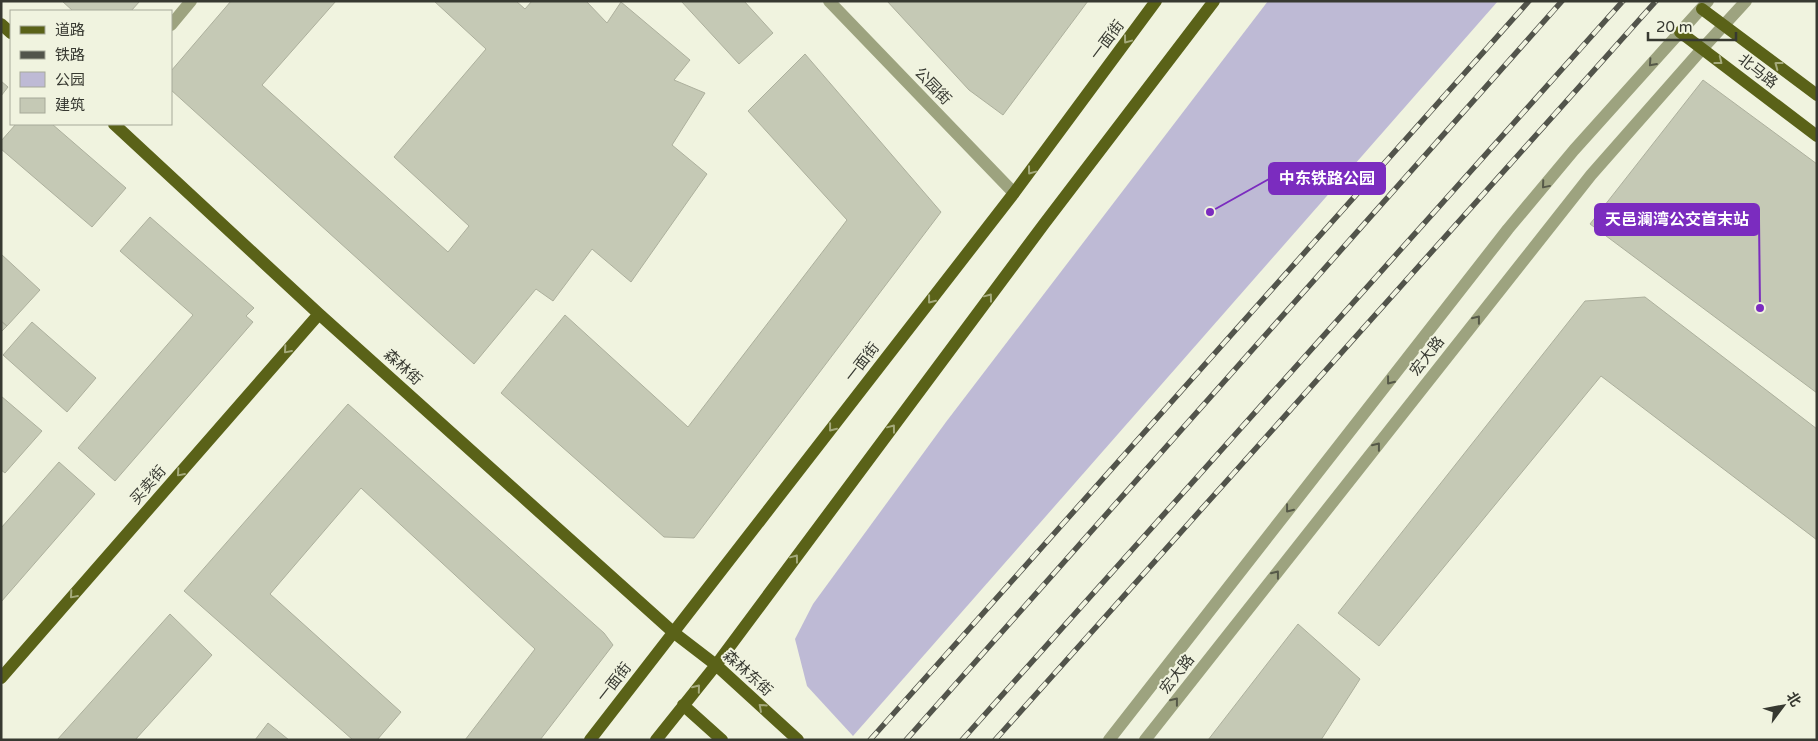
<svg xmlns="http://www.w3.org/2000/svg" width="1818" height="741" font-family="'Varela Round','Noto Sans SC',sans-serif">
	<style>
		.green { fill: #bebad5 }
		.building { fill: #c5c9b5; stroke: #adb09d }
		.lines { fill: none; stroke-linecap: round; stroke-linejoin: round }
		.minor { stroke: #9da37f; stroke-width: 12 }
		.major { stroke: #5a6218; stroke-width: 12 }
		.rail-casing { stroke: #52544b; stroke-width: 5.5 }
		.rail { stroke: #f0f3df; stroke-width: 4; stroke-dasharray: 11; stroke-linecap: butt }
		.oneway { stroke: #a5aa7c }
		.oneway2 { stroke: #565948 }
		.labels { text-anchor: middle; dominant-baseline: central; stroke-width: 4; stroke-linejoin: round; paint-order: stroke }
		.street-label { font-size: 15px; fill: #373931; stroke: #f0f3df }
		.leader { fill: none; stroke: #7b2cbf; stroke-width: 2 }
		.callout-dot { fill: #7b2cbf; stroke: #f0f3df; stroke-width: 2 }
		.callout { fill: #7b2cbf; stroke: #7b2cbf; stroke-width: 2 }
		.callout-label { font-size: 16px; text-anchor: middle; font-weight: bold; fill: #fff }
	</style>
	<rect width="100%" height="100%" fill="#f0f3df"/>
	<path class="green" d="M 1268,1 L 1498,1 L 853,736 L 807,686 L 795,639 L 813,604 L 946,422 Z"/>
	<path class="building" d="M 62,1 L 140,1 L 131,11 L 73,11 Z
		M 231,1 L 336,1 L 262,85 L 448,252 L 469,226 L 394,157 L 486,49 L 434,1 L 516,1 L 525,9 L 532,1 L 586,1 L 607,23 L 621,2 L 690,60 L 674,80 L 705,93 L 672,145 L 707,174 L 631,282 L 592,249 L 553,301 L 536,289 L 474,364 L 171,90 L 171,71 Z
		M 681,1 L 744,1 L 773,33 L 739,64 Z
		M 887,1 L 1088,1 L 1003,115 L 969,90 Z
		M 805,54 L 941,212 L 694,538 L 664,537 L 501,393 L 565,315 L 688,427 L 847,220 L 748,111 Z
		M 1703,80 L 1817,164 L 1817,393 L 1590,224 Z
		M 1,81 L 8,87 L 1,96 Z
		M 16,124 L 52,124 L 126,188 L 92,227 L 1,149 L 1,141 Z
		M 150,217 L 254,308 L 246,316 L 253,322 L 115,481 L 78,448 L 193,315 L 120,251 Z
		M 1,254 L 40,290 L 7,326 L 1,321 Z
		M 1645,297 L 1817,429 L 1817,540 L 1601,376 L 1379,646 L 1338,613 L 1585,301 Z
		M 1,321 L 7,326 L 1,332 Z
		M 32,322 L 96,378 L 67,412 L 3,355 Z
		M 1,396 L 42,431 L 5,473 L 1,470 Z
		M 348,404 L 604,633 L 613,645 L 540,740 L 465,740 L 535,649 L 361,488 L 270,594 L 401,712 L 377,740 L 353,740 L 184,591 Z
		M 59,462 L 95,494 L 1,602 L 1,528 Z
		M 170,614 L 212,655 L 135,740 L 57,740 Z
		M 1298,624 L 1360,679 L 1321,740 L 1208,740 Z
		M 268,723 L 289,740 L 255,740 Z"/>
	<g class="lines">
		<path class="minor" d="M 829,1 L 1014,193
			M 171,25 L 191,1
			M 1109,740 L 1508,229 L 1574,150 L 1708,1
			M 1145,740 L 1591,175 L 1702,49 L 1746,1"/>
		<path class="major" d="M 1702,9 L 1817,95
			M 1,24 L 11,33
			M 1680,32 L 1817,136
			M 114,124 L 319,314 L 673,632 L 716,665 L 798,740
			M 1,678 L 319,314
			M 683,705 L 722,740
			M 590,740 L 1014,193 L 1156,1
			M 656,740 L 716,665 L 1044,224 L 1214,1"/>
		<defs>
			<path id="rail" d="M 870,740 L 1529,1
				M 906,740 L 1562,1
				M 962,740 L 1623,1
				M 995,740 L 1656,1"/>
		</defs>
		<use href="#rail" class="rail-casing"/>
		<use href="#rail" class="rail"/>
	</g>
	<defs><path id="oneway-chevron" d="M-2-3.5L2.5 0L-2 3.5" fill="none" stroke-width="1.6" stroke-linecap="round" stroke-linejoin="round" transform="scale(1.25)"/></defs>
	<g class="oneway">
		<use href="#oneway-chevron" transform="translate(1127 40) rotate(127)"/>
		<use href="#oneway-chevron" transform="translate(1719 61) rotate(38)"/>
		<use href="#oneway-chevron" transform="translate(1778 65) rotate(-143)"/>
		<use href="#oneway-chevron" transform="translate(1031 171) rotate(127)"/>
		<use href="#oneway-chevron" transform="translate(989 297) rotate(-53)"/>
		<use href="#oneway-chevron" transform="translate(931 300) rotate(128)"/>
		<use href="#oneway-chevron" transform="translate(287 350) rotate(131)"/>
		<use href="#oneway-chevron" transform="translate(832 428) rotate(128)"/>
		<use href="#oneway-chevron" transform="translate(892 428) rotate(-53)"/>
		<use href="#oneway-chevron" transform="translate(180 473) rotate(131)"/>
		<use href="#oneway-chevron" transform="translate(795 558) rotate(-53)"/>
		<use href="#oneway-chevron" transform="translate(73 595) rotate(131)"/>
		<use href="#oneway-chevron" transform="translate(697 688) rotate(-51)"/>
		<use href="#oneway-chevron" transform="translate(762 707) rotate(-138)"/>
	</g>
	<g class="oneway2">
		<use href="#oneway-chevron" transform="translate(1652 63) rotate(132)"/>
		<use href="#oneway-chevron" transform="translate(1545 185) rotate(130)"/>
		<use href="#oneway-chevron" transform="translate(1477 319) rotate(-52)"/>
		<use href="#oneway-chevron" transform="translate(1390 381) rotate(128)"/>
		<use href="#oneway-chevron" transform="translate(1377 446) rotate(-52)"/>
		<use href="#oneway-chevron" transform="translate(1289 509) rotate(128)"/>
		<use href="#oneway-chevron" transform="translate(1276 574) rotate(-52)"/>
		<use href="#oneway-chevron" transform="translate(1175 701) rotate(-52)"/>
	</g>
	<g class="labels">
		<g class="street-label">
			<text transform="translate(1107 40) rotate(-53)">一面街</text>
			<text transform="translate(1758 71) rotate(38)">北马路</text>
			<text transform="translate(933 86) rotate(46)">公园街</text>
			<text transform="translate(1427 356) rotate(-52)">宏大路</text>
			<text transform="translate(862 362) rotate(-52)">一面街</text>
			<text transform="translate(403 367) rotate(42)">森林街</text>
			<text transform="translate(148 485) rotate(-49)">买卖街</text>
			<text transform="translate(748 673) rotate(42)">森林东街</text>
			<text transform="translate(1177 674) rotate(-52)">宏大路</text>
			<text transform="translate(614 682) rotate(-52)">一面街</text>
		</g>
	</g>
	<path class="leader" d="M1210 212L1269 179M1760 308L1759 219"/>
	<g class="callout-dot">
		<circle cx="1210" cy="212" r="5"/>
		<circle cx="1760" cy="308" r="5"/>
	</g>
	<g class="callout">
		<rect x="1269" y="163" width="116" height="31" rx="5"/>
		<rect x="1595" y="204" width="164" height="31" rx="5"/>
	</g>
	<g class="callout-label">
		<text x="1327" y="184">中东铁路公园</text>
		<text x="1677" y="225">天邑澜湾公交首末站</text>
	</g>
	<rect width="1818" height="741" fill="none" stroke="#373931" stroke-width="5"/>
	<rect x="10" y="10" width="162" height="115" fill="#f0f3df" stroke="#a6a999"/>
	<rect x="20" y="26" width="25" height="8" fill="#5a6218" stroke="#a6a999"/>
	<text x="55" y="35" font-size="15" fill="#373931">道路</text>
	<rect x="20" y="51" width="25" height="8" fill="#52544b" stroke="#a6a999"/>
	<text x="55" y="60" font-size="15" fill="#373931">铁路</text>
	<rect x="20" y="72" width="25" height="15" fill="#bebad5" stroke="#a6a999"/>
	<text x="55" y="85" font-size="15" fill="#373931">公园</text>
	<rect x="20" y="98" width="25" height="15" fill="#c5c9b5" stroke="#a6a999"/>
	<text x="55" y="110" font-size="15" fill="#373931">建筑</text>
	<g transform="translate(1783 706) rotate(58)" stroke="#f0f3df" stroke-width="4" paint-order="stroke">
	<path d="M0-4L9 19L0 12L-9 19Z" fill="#373931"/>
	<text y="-8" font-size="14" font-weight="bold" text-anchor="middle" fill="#373931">北</text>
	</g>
	<path d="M1648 32v8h88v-8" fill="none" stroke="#373931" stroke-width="2.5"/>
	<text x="1656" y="32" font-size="15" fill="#373931" stroke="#f0f3df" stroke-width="4" paint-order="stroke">20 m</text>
</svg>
